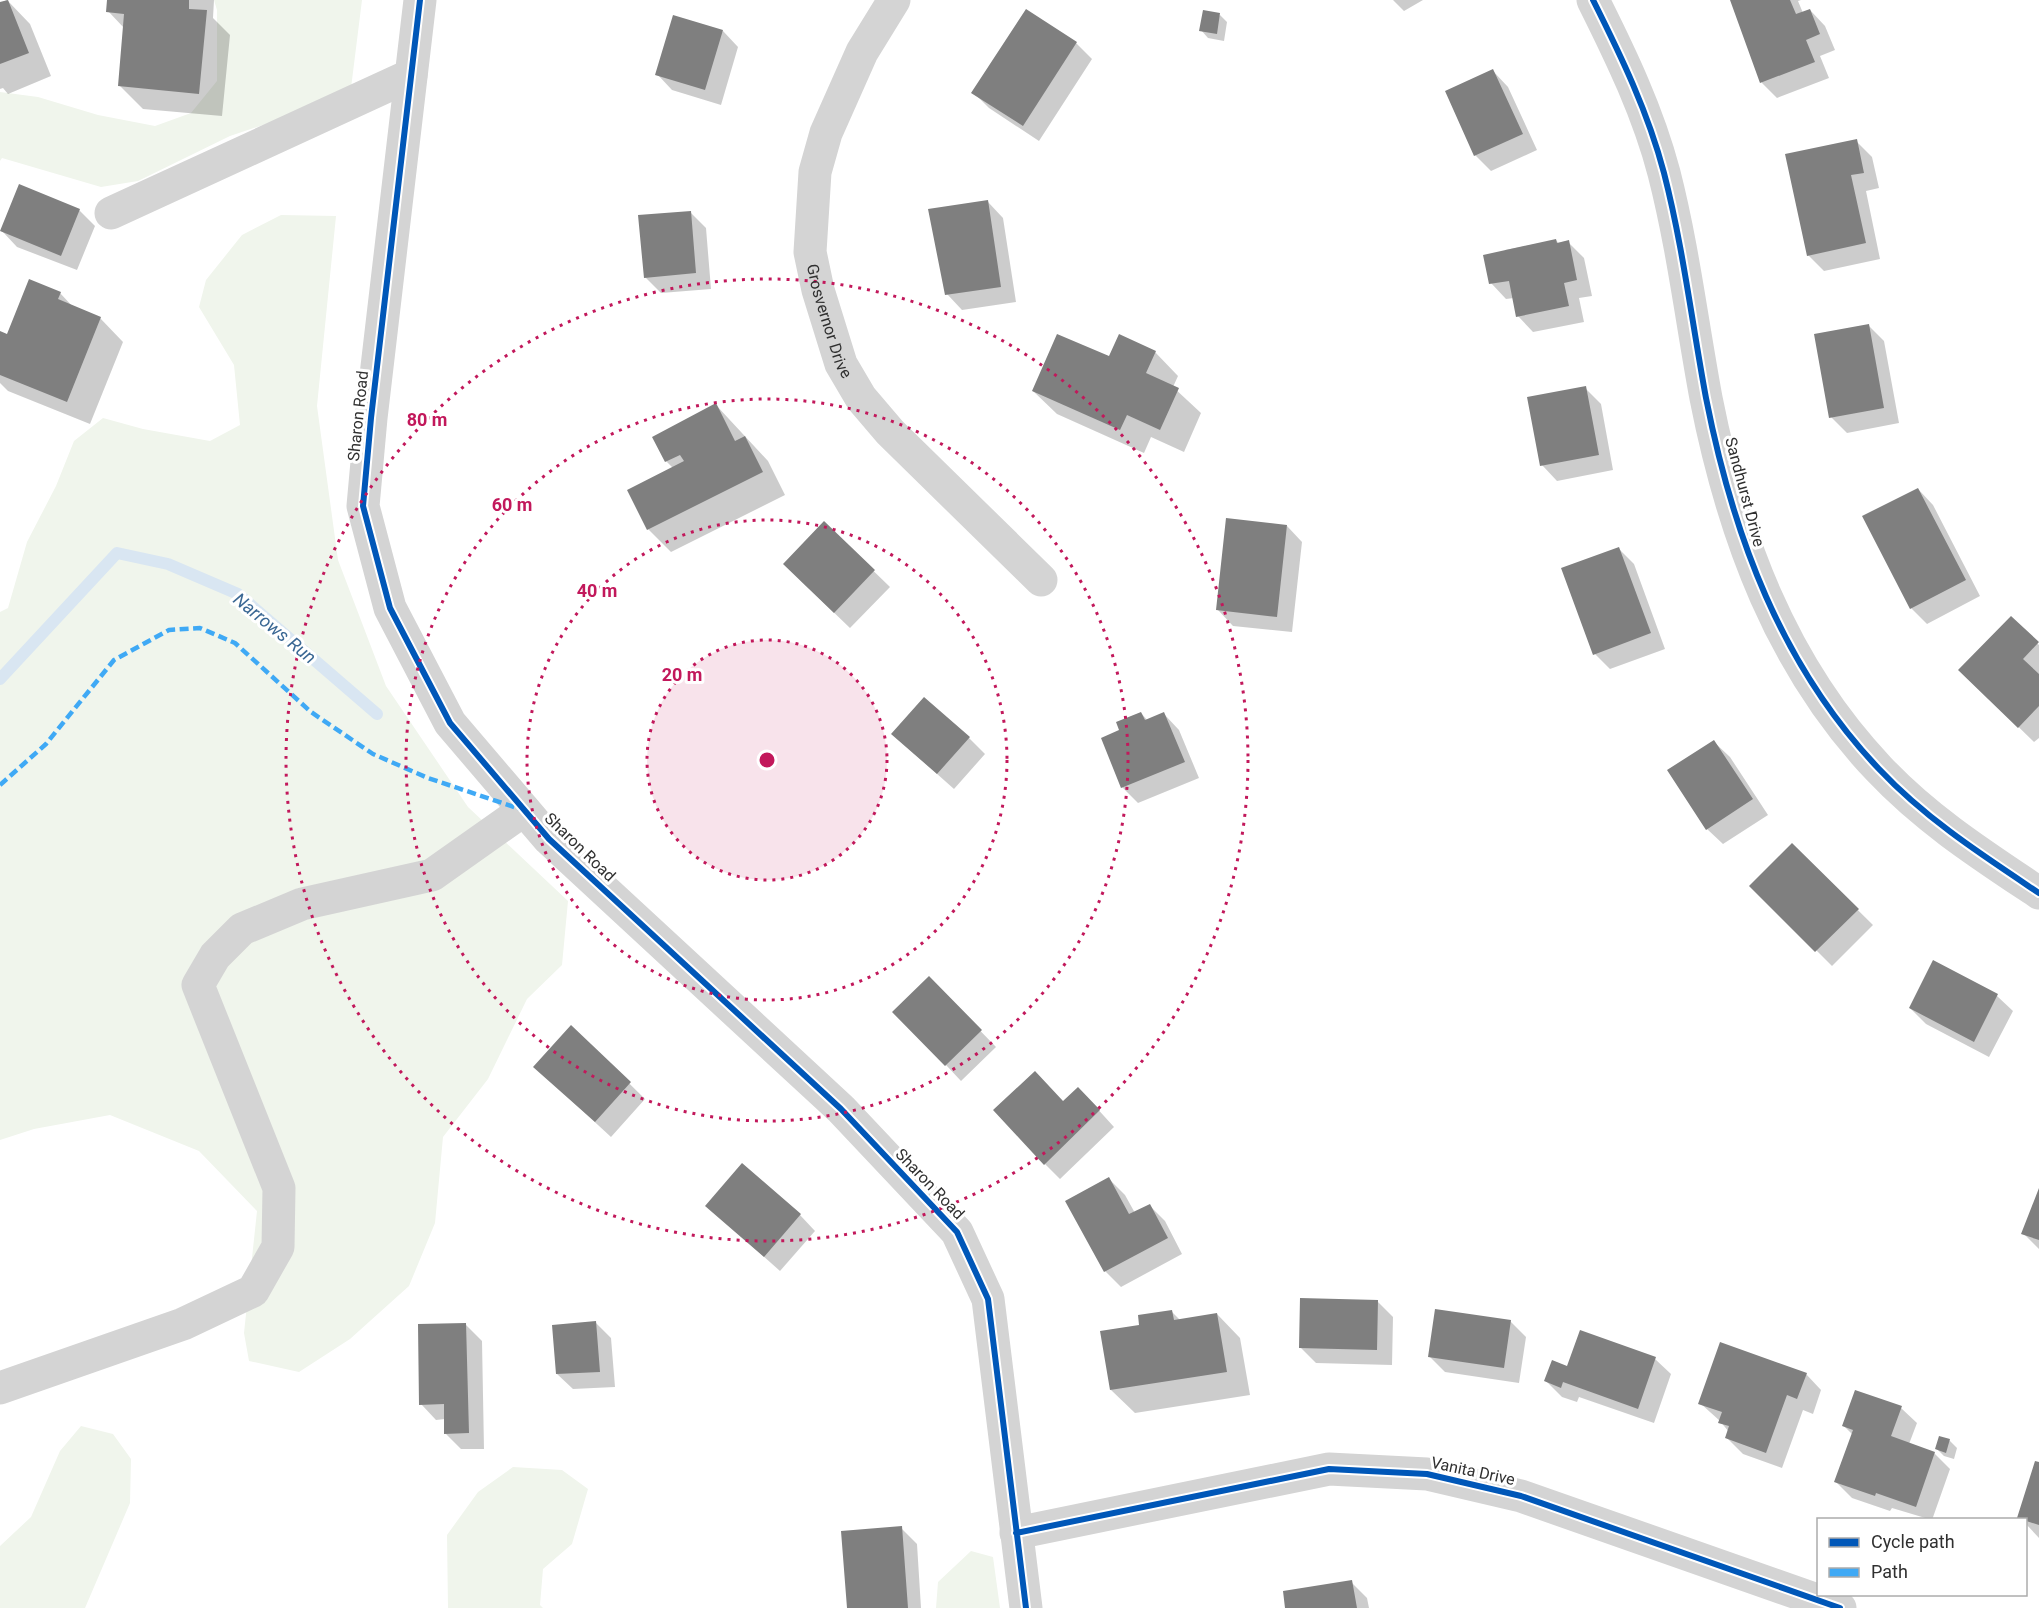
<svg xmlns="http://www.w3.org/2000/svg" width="2039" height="1608" font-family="Roboto,sans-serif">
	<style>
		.green { fill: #f0f5ec }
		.shadow { fill: #0003 }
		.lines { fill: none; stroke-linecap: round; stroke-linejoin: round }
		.stream { stroke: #d9e6f2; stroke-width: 12 }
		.building { fill: #7f7f7f }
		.minor { stroke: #d4d4d4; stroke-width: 33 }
		.quiet { stroke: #3fa9f5; stroke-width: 4.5; stroke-dasharray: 9 4.5; stroke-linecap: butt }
		.cycleway-casing { stroke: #fff; stroke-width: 10 }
		.cycleway { stroke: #0057b8; stroke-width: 6 }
		.ring { fill: none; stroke: #c2185b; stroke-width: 3; stroke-dasharray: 3 6 }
		.labels { text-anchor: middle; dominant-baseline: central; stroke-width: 6; stroke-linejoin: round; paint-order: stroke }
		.street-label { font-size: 16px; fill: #303030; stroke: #fff }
		.water-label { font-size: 18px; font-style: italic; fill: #3b6894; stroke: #fff }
		.centre { fill: #c2185b; stroke: #fff; stroke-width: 3 }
		.ring-label { font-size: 18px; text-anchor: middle; font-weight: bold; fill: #c2185b; stroke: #fff; stroke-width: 6; stroke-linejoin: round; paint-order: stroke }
	</style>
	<rect width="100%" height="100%" fill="#fff"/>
	<path class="green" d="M 214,0 L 362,0 L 350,96 L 230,136 L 138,181 L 101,187 L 2,158 L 0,161 L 0,92 L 38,97 L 98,115 L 155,126 L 191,113 L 217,81 L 217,10 Z
		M 281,215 L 336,216 L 317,406 L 338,560 L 386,686 L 468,807 L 568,901 L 562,965 L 527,999 L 488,1079 L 443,1137 L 435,1223 L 409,1286 L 350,1339 L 299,1372 L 249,1361 L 244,1333 L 257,1211 L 199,1151 L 110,1115 L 34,1129 L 0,1140 L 0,612 L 8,608 L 27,542 L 56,486 L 74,441 L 103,418 L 143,429 L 210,441 L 240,425 L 234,365 L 199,307 L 206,280 L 242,235 Z
		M 81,1426 L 113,1434 L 131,1459 L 130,1503 L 85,1608 L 0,1608 L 0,1546 L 31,1517 L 60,1451 Z
		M 513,1467 L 562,1470 L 588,1489 L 572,1544 L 543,1569 L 540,1605 L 543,1608 L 448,1608 L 447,1535 L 478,1492 Z
		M 971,1551 L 993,1557 L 1000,1608 L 936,1608 L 938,1582 Z"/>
	<path class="shadow" d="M 7,0 L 30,24 L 51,76 L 8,94 L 3,88 L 0,89 L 0,3 Z
		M 109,0 L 214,0 L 213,18 L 230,35 L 222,116 L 143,109 L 119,85 L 124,28 L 108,11 Z
		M 1393,0 L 1423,0 L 1404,11 Z
		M 1732,0 L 1801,0 L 1798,1 L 1803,13 L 1810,10 L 1825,26 L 1835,50 L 1820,56 L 1829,78 L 1777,98 L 1762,83 Z
		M 1026,11 L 1076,43 L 1092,59 L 1039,141 L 989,108 L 973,92 Z
		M 1220,15 L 1227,22 L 1224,41 L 1208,38 L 1201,30 Z
		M 723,31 L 738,47 L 721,105 L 672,90 L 657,74 Z
		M 1493,71 L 1508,87 L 1537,150 L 1491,171 L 1475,155 Z
		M 1856,141 L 1872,157 L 1879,188 L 1866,191 L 1880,259 L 1824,271 L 1808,255 Z
		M 988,202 L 1003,218 L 1016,302 L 962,310 L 947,294 Z
		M 79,210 L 95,226 L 77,270 L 17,247 L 2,231 Z
		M 690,212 L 706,228 L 711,289 L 661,293 L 645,277 Z
		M 1556,240 L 1559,244 L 1568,242 L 1584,258 L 1592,296 L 1579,298 L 1584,322 L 1533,332 L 1518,316 L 1514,298 L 1506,299 L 1491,283 L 1505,250 Z
		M 60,293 L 74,308 L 100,318 L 123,342 L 90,424 L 8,391 L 0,383 L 0,333 L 8,336 Z
		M 1868,325 L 1884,341 L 1899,423 L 1847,433 L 1831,417 Z
		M 1155,352 L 1178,376 L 1173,387 L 1201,413 L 1184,452 L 1151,437 L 1144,453 L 1057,414 L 1033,391 L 1110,358 Z
		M 1585,388 L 1601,404 L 1613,470 L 1557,481 L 1542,465 Z
		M 716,405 L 768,461 L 785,495 L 671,552 L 648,529 L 673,468 L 666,461 Z
		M 1918,489 L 1933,505 L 1980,596 L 1927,624 L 1911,608 Z
		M 824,523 L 890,587 L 850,628 L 800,580 Z
		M 1287,526 L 1302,542 L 1292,632 L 1233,626 L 1218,610 Z
		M 1618,548 L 1634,564 L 1665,649 L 1610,669 L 1595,654 Z
		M 2011,618 L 2039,645 L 2039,738 L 2034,742 L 1960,670 Z
		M 1141,713 L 1148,721 L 1164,714 L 1179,730 L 1199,778 L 1138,803 L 1122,787 L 1121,731 Z
		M 969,738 L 985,754 L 954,789 L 909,749 Z
		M 1714,742 L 1730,757 L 1768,815 L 1723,844 L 1707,829 Z
		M 1792,845 L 1873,925 L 1832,966 L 1752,886 Z
		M 1934,962 L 1997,996 L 2013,1011 L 1989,1057 L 1926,1024 L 1910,1008 Z
		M 929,978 L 996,1047 L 961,1081 L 946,1065 Z
		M 572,1027 L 645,1099 L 611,1137 L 535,1067 Z
		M 1063,1102 L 1094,1105 L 1114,1127 L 1060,1179 L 1045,1164 Z
		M 1109,1179 L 1125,1195 L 1135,1213 L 1149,1205 L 1165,1221 L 1182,1254 L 1121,1287 L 1105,1271 Z
		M 2039,1192 L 2039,1249 L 2023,1233 Z
		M 707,1206 L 800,1215 L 815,1231 L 780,1271 Z
		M 1377,1301 L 1393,1317 L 1392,1365 L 1316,1363 L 1300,1347 Z
		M 1172,1312 L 1180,1320 L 1217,1314 L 1240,1338 L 1250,1395 L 1135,1413 L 1111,1390 L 1141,1327 Z
		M 1510,1321 L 1526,1337 L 1519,1383 L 1445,1372 L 1429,1356 Z
		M 596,1323 L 611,1338 L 615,1387 L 573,1389 L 557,1374 Z
		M 466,1325 L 482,1341 L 484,1449 L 461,1449 L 446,1434 L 445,1419 L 436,1420 L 421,1404 Z
		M 1580,1332 L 1655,1359 L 1671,1374 L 1654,1423 L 1579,1397 L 1577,1402 L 1562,1397 L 1546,1381 L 1567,1368 Z
		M 1806,1374 L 1821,1390 L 1813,1414 L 1803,1410 L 1782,1468 L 1743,1454 L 1727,1438 L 1729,1432 L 1720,1421 L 1700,1403 Z
		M 1901,1408 L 1917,1423 L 1909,1444 L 1934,1453 L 1950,1469 L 1932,1520 L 1892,1508 L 1890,1511 L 1852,1498 L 1836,1482 L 1853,1435 L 1844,1426 Z
		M 1949,1440 L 1957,1448 L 1954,1459 L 1944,1456 L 1937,1449 Z
		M 2039,1464 L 2039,1538 L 2026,1524 L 2026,1520 L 2018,1517 Z
		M 901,1528 L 917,1544 L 921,1608 L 849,1608 Z
		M 1351,1582 L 1367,1598 L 1369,1608 L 1287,1608 Z"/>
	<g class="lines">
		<path class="stream" d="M 0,679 L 117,553 L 168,564 L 238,594 L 377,714"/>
	</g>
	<path class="building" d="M 8,0 L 29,53 L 0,64 L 0,2 Z
		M 107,0 L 189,0 L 189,9 L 207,10 L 199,94 L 118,86 L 124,14 L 106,12 Z
		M 1730,0 L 1790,0 L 1796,14 L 1810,9 L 1820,34 L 1806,40 L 1815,62 L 1760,83 Z
		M 1026,9 L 1077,42 L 1023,126 L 971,93 Z
		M 1203,10 L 1220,13 L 1217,34 L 1199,31 Z
		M 673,15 L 723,30 L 705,90 L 655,75 Z
		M 1493,69 L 1523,134 L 1474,156 L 1445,91 Z
		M 1857,139 L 1864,173 L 1851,175 L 1866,243 L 1807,256 L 1785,154 Z
		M 19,184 L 80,209 L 61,256 L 0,231 Z
		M 988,200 L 1001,287 L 945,295 L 928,209 Z
		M 691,211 L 696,273 L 644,278 L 638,215 Z
		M 1556,239 L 1557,243 L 1569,240 L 1577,280 L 1564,283 L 1569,306 L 1516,317 L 1509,281 L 1489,284 L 1483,255 Z
		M 29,279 L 61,292 L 58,299 L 101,317 L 67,402 L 0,375 L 0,331 L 7,334 Z
		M 1869,324 L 1884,408 L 1829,418 L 1814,334 Z
		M 1057,334 L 1109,356 L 1119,334 L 1156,351 L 1146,373 L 1179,388 L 1160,430 L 1127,415 L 1120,430 L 1032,391 Z
		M 1586,386 L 1599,455 L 1540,466 L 1527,397 Z
		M 716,403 L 735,441 L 745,436 L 763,472 L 647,530 L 627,490 L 684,461 L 680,455 L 665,462 L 652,437 Z
		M 1918,488 L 1966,580 L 1910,609 L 1862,516 Z
		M 1226,518 L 1287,525 L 1277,617 L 1216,610 Z
		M 824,521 L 875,570 L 834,613 L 783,564 Z
		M 1619,547 L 1651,633 L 1593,655 L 1561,568 Z
		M 2011,616 L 2039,642 L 2023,659 L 2039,674 L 2039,706 L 2018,728 L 1958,670 Z
		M 924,697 L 970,737 L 937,774 L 891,734 Z
		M 1141,712 L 1145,720 L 1164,712 L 1185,762 L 1121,788 L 1101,738 L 1119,730 L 1116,722 Z
		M 1714,740 L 1753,799 L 1706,830 L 1667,770 Z
		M 1792,843 L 1859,909 L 1815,952 L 1749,886 Z
		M 1933,960 L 1998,994 L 1974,1042 L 1909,1008 Z
		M 929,976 L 982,1030 L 945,1066 L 892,1012 Z
		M 571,1025 L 631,1082 L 595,1122 L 533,1067 Z
		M 1035,1071 L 1063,1101 L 1078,1087 L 1100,1110 L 1044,1165 L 993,1110 Z
		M 742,1163 L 801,1214 L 764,1257 L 705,1206 Z
		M 1109,1177 L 1129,1214 L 1150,1204 L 1168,1238 L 1104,1272 L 1065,1201 Z
		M 2039,1188 L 2039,1240 L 2021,1234 Z
		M 1300,1298 L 1378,1300 L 1377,1350 L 1299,1348 Z
		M 1435,1309 L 1511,1320 L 1504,1368 L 1428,1357 Z
		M 1172,1310 L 1174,1320 L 1217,1313 L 1227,1372 L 1110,1390 L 1100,1331 L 1139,1325 L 1138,1315 Z
		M 596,1321 L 600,1372 L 556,1374 L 552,1325 Z
		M 466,1323 L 469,1433 L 444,1434 L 444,1404 L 419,1405 L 418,1324 Z
		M 1580,1330 L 1656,1357 L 1638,1409 L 1563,1382 L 1561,1388 L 1544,1381 L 1552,1360 L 1567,1366 Z
		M 1720,1342 L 1807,1373 L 1797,1399 L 1787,1395 L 1766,1453 L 1725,1438 L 1729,1426 L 1718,1423 L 1722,1412 L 1698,1404 Z
		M 1855,1390 L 1902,1406 L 1891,1436 L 1935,1452 L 1916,1507 L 1876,1493 L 1875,1496 L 1834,1482 L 1853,1430 L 1842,1426 Z
		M 1939,1436 L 1950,1439 L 1946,1453 L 1935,1449 Z
		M 2035,1461 L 2039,1462 L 2039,1525 L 2017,1518 Z
		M 902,1526 L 908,1608 L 847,1608 L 841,1531 Z
		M 1352,1580 L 1357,1608 L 1285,1608 L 1283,1591 Z"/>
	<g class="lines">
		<g class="minor">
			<path d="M 420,0 L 371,418 L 363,506 L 390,608 L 450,723 L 549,839 L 841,1109 L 957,1232 L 988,1299 L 1026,1608"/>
			<path id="s1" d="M 894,0 L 862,52 L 826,133 L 815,172 L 810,252 L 818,290 L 841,364 L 861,398 L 890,432 L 1041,580"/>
			<path d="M 1593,0 C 1621,56 1648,112 1664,173 C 1683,247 1692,323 1706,398 C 1733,535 1781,666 1879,769 C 1926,819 1982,855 2039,893"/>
			<path d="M 111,213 L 411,75"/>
			<path d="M 0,1388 L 183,1324 L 253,1291 L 278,1247 L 279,1188 L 198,985 L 215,956 L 242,929 L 302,904 L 432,875 L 524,810"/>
			<path d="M 1016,1533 L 1329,1469 L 1427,1474 L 1521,1496 L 1840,1608"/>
		</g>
		<path class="quiet" d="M 0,785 L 46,744 L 114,660 L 169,630 L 200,628 L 235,643 L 311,712 L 373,754 L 428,778 L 520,809"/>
		<defs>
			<path id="cycleway" d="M 420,0 L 371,418 L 363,506 L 390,608 L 450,723 L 549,839 L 841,1109 L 957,1232 L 988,1299 L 1026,1608
				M 1593,0 C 1621,56 1648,112 1664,173 C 1683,247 1692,323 1706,398 C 1733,535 1781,666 1879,769 C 1926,819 1982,855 2039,893
				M 1016,1533 L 1329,1469 L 1427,1474 L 1521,1496 L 1840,1608"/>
		</defs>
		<use href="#cycleway" class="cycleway-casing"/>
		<use href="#cycleway" class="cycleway"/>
	</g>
	<circle cx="767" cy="760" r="120" fill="#c2185b" fill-opacity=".12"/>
	<g class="ring">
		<circle cx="767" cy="760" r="120"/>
		<circle cx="767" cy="760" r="240"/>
		<circle cx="767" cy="760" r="361"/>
		<circle cx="767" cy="760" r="481"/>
	</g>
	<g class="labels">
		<g class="street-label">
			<text stroke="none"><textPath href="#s1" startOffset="342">Grosvernor Drive</textPath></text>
			<text transform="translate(358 416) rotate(-84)">Sharon Road</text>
			<text transform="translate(1745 492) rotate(75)">Sandhurst Drive</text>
			<text transform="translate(580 847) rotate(44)">Sharon Road</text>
			<text transform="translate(930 1184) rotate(46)">Sharon Road</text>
			<text transform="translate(1473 1471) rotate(12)">Vanita Drive</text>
		</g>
		<g class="water-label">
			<text transform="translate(275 628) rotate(39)">Narrows Run</text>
		</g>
	</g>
	<circle cx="767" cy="760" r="9" class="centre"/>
	<g class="ring-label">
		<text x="427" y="426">80 m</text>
		<text x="512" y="511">60 m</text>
		<text x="597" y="597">40 m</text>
		<text x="682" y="681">20 m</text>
	</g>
	<rect x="1817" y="1518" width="210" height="78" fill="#ffffff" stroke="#acacac" stroke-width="1.5"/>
	<rect x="1829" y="1538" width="30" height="9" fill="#0057b8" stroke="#acacac" stroke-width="1.5"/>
	<text x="1871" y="1548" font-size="18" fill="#303030">Cycle path</text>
	<rect x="1829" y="1568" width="30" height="9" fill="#3fa9f5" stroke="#acacac" stroke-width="1.5"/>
	<text x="1871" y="1578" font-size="18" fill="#303030">Path</text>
</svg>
